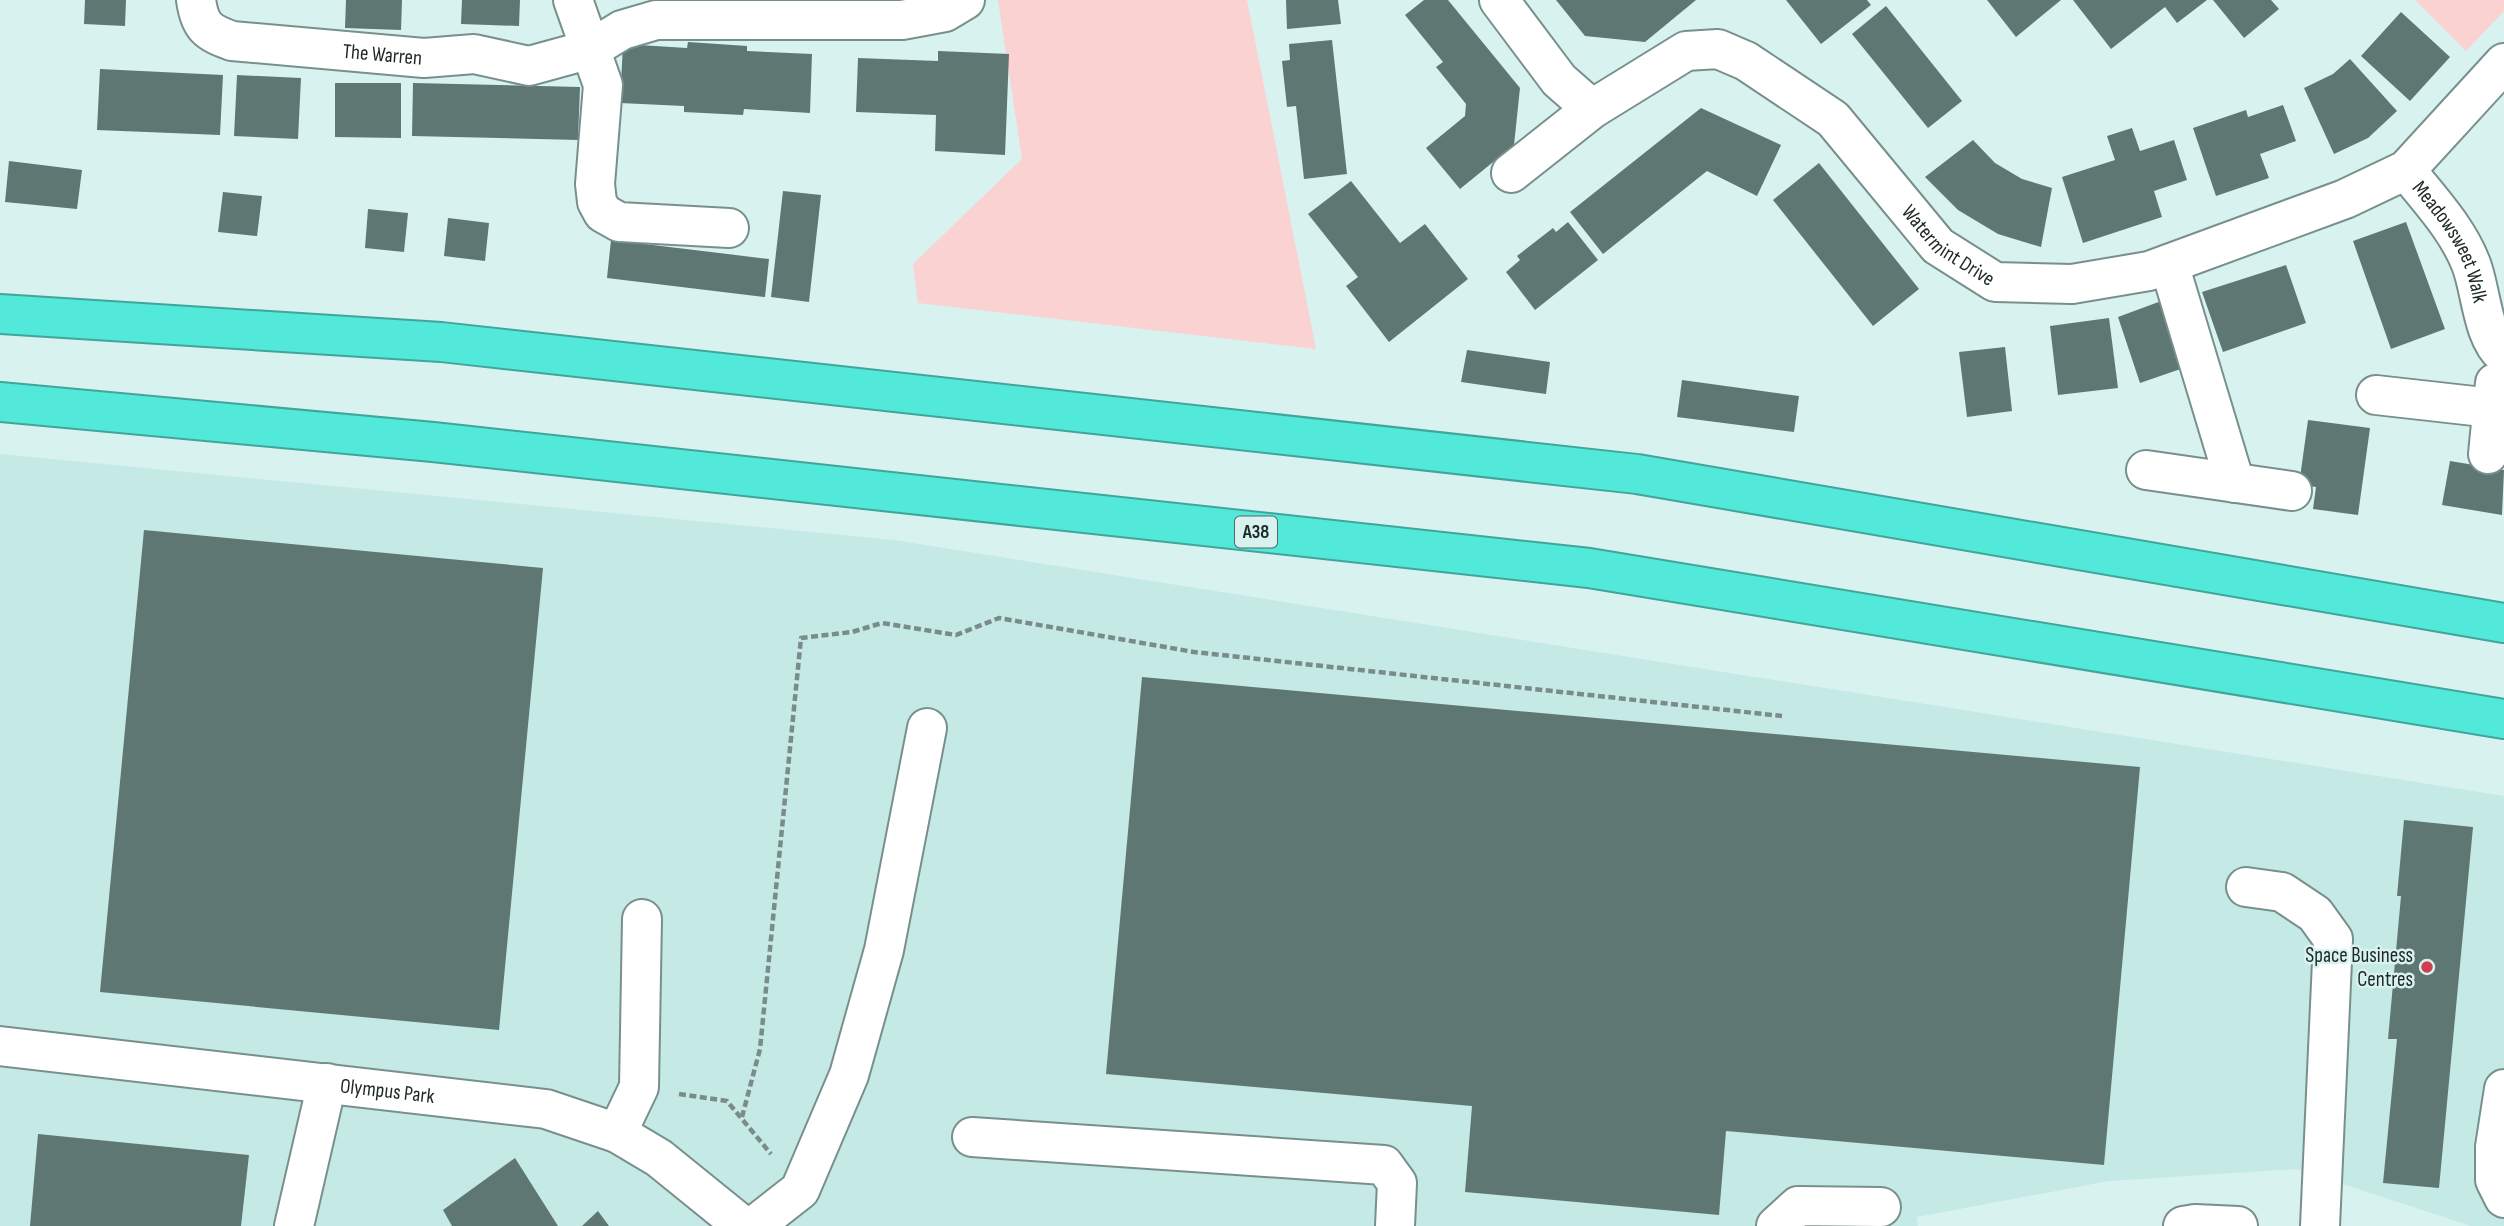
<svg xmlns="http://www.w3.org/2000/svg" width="2504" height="1226" font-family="'Sofia Sans Condensed',sans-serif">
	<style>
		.built { fill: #c5e9e4 }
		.green { fill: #fad2d1 }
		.building { fill: #5f7773 }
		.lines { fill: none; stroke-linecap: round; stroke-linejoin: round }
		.minor-casing { stroke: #78908d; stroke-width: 42 }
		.highway-casing { stroke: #40a59b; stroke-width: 42 }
		.path { stroke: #7a8c8a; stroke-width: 4.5; stroke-dasharray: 7 3.5; stroke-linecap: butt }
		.minor { stroke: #fff; stroke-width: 38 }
		.highway { stroke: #52e8da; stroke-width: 38 }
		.poi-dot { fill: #cf3f50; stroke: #d8f2ef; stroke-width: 2.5 }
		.labels { text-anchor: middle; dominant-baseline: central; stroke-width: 5; stroke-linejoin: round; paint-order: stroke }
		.shield { fill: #d8f2ef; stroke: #566563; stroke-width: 2 }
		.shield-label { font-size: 19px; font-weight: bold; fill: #1e2827 }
		.street-label { font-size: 21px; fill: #1e2827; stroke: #d8f2ef }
		.poi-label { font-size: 21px; fill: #1e2827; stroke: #d8f2ef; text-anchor: end }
	</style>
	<rect width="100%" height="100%" fill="#d8f2ef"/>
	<path class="built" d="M 0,454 L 894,540 L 2504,796 L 2504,1226 L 2471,1226 L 2297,1169 L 2109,1181 L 1917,1217 L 1918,1226 L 0,1226 Z"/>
	<path class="green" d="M 998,0 L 1247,0 L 1316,349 L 918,303 L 913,264 L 1022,159 Z
		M 2415,0 L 2504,0 L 2504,11 L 2466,51 Z"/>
	<path class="building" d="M 85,0 L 126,0 L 125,26 L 84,24 Z
		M 346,0 L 402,0 L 401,30 L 345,28 Z
		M 462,0 L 520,0 L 519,26 L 461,24 Z
		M 1286,0 L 1338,0 L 1341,24 L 1287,29 Z
		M 1424,0 L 1448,0 L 1520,88 L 1514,145 L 1460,189 L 1426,148 L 1465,116 L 1466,104 L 1436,67 L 1443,62 L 1405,15 Z
		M 1556,0 L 1696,0 L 1645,42 L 1585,36 Z
		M 1786,0 L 1867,0 L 1871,5 L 1821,44 Z
		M 1987,0 L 2061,0 L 2016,37 Z
		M 2073,0 L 2207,0 L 2177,23 L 2165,7 L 2111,49 Z
		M 2213,0 L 2271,0 L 2279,9 L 2244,38 Z
		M 1886,6 L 1962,101 L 1928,128 L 1852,34 Z
		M 2401,12 L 2450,57 L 2410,101 L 2361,56 Z
		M 1332,40 L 1347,174 L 1304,179 L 1296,106 L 1287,107 L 1282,61 L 1290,60 L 1289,44 Z
		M 688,42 L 747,46 L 747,51 L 812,54 L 810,113 L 744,109 L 743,115 L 684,112 L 684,106 L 620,103 L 623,44 L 687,48 Z
		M 938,51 L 1009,54 L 1005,155 L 935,151 L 936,115 L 856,112 L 858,58 L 938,61 Z
		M 2350,59 L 2397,111 L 2368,138 L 2334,154 L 2304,88 L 2333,74 Z
		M 100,69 L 223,75 L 220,135 L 97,130 Z
		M 237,75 L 301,78 L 298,139 L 234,136 Z
		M 335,83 L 401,83 L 401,138 L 335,137 Z
		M 413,83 L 580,87 L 578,140 L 412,136 Z
		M 2283,105 L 2296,141 L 2260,154 L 2269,178 L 2216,196 L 2193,128 L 2246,110 L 2248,117 Z
		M 1701,108 L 1781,145 L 1757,196 L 1707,171 L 1603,254 L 1570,212 Z
		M 2132,128 L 2140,151 L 2174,140 L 2187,180 L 2154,191 L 2162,217 L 2083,243 L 2062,177 L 2115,160 L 2107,136 Z
		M 1973,140 L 1995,163 L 2022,179 L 2052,188 L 2041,247 L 1998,234 L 1958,210 L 1925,177 Z
		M 9,161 L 82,170 L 77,209 L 5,202 Z
		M 1819,163 L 1919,289 L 1873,326 L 1773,200 Z
		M 1351,181 L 1400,243 L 1425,224 L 1468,279 L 1389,342 L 1346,286 L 1358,277 L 1308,214 Z
		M 783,191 L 821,195 L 809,302 L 771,297 Z
		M 223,192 L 262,196 L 257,236 L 218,232 Z
		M 368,209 L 408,213 L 404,252 L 365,248 Z
		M 448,218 L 489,223 L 485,261 L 444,256 Z
		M 1568,222 L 1598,260 L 1535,310 L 1506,272 L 1520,260 L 1517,256 L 1553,228 L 1556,232 Z
		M 2406,222 L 2445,329 L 2391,349 L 2353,241 Z
		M 611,240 L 769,259 L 765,297 L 607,278 Z
		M 2286,265 L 2306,323 L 2223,352 L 2202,292 Z
		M 2172,297 L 2195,364 L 2140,383 L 2118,317 Z
		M 2109,318 L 2118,388 L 2058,395 L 2050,326 Z
		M 2005,347 L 2012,411 L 1967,417 L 1959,352 Z
		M 1467,350 L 1550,362 L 1546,394 L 1461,382 Z
		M 1682,380 L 1799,396 L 1794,432 L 1677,417 Z
		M 2308,420 L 2370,428 L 2358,515 L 2313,509 L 2316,487 L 2299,485 Z
		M 2450,461 L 2504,470 L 2502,515 L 2442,505 Z
		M 144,530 L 543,568 L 499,1030 L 100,992 Z
		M 1142,677 L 2140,767 L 2104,1165 L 1726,1131 L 1719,1215 L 1465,1192 L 1472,1106 L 1106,1074 Z
		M 2404,820 L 2473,827 L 2439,1188 L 2383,1183 L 2397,1039 L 2388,1039 L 2401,896 L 2397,896 Z
		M 38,1134 L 249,1155 L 241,1226 L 30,1226 Z
		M 515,1158 L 558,1226 L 452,1226 L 443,1210 Z
		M 598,1211 L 609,1226 L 582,1226 Z"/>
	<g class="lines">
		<defs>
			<g id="minor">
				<path id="s1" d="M 196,0 C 200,27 207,32 232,41 L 424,58 L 474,54 L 529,66 L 591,49 L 622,30 L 656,20 L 902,20 L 945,12 L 965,0"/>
				<path d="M 573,0 L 603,85 L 595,184 L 597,202 L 603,213 L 619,222 L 729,228"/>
				<path d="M 1499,0 L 1559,80 L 1592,109"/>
				<path id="s2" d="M 2406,170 C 2429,199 2457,228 2471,264 C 2481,289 2482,337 2504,355"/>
				<path id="s3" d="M 1511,173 L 1592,109 L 1686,51 L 1718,49 L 1746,61 L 1833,119 L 1938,246 L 1995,282 L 2072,284 L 2149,271 L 2345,199 L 2406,170 L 2504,63"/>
				<path d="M 2169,264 L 2235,483"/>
				<path d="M 2376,395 L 2492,408"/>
				<path d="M 2488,454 L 2495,383"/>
				<path d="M 2146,470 L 2292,491"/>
				<path d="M 2246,887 L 2282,892 L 2315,914 L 2333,939 L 2320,1226"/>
				<path id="s4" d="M 0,1046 L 546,1109 L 617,1133 L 659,1158 L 743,1226"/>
				<path d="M 2504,1089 L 2495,1147 L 2495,1180 L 2504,1198"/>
				<path d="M 617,1133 L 639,1087 L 642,919"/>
				<path d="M 972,1137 L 1384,1165 L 1397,1183 L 1395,1226"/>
				<path d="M 294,1226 L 327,1083"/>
				<path d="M 754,1226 L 800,1190 L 849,1075 L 884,950 L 927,728"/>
				<path d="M 1776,1226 L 1798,1206 L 1881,1207"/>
				<path d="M 2183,1226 L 2195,1224 L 2238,1226"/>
			</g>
			<path id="highway" d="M 0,314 L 441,342 L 1637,474 L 2504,623
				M 0,402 L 433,442 L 1589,568 L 2504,719"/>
		</defs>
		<use href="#minor" class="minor-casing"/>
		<use href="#highway" class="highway-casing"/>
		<path class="path" d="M 679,1094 L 727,1101 L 771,1154
			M 742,1117 L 760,1049 L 801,638 L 852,632 L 882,623 L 956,635 L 999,618 L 1194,652 L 1782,716"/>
		<use href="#minor" class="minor"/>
		<use href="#highway" class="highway"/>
	</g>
	<circle class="poi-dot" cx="2427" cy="967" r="7"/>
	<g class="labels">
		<rect class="shield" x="1235" y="516.5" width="42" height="31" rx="5"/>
		<g class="shield-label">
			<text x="1256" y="532">A38</text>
		</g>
		<g class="street-label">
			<text stroke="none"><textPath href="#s1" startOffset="210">The Warren</textPath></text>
			<text stroke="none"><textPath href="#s3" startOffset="553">Watermint Drive</textPath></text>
			<text stroke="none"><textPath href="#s2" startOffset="86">Meadowsweet Walk</textPath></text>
			<text stroke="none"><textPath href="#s4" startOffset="390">Olympus Park</textPath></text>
		</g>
		<g class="poi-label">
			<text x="2413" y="955">Space Business<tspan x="2413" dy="24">Centres</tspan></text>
		</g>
	</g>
</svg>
